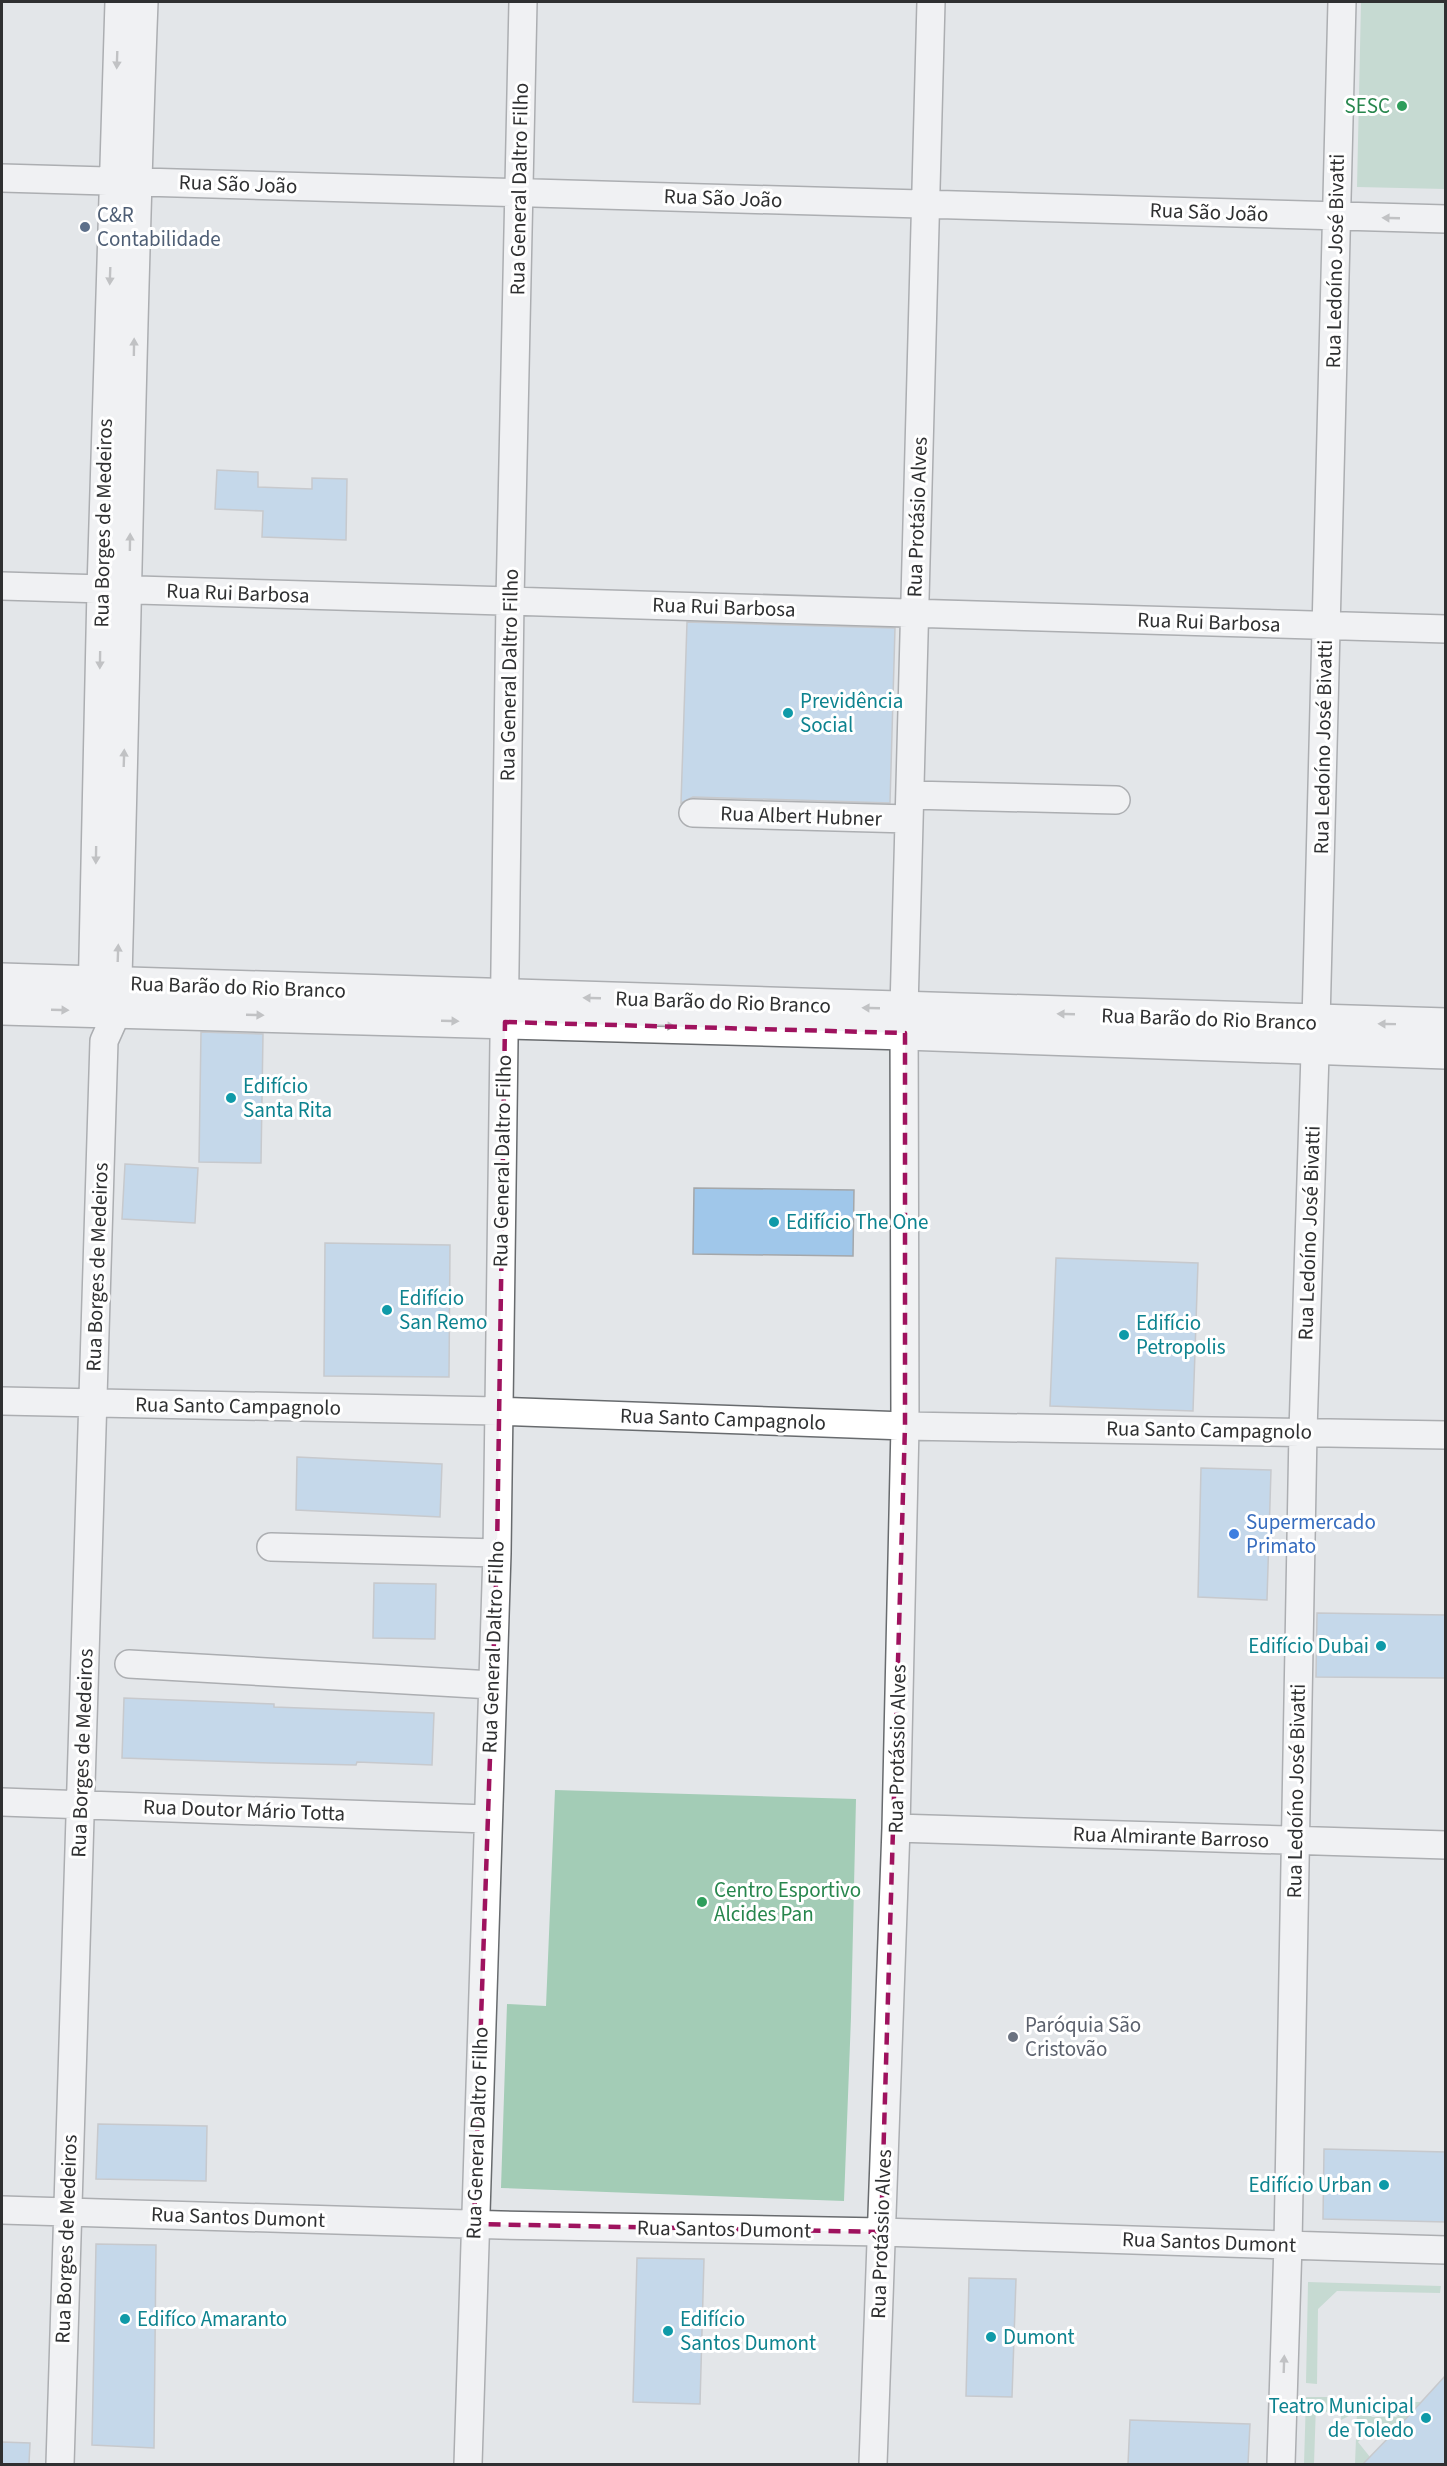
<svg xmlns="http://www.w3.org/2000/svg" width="1447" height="2466" font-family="'Source Sans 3',sans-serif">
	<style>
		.green { fill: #a3ccb6 }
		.building { fill: #a0c7ea; stroke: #a4a7aa; stroke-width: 1.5 }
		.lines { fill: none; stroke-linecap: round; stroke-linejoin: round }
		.minor-casing { stroke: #686b6e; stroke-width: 30 }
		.major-casing { stroke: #686b6e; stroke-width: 36 }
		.minor { stroke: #fff; stroke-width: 27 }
		.major { stroke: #fff; stroke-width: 33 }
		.oneway { fill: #979898 }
		.marked { fill: none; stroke: #9f125e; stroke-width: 4.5; stroke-dasharray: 12 8; stroke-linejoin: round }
		.leisure-dot { fill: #2e9e5b; stroke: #fff; stroke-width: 2 }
		.service-dot { fill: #5c6f8a; stroke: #fff; stroke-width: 2 }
		.culture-dot { fill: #0f9aa8; stroke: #fff; stroke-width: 2 }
		.shop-dot { fill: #3f7fe0; stroke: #fff; stroke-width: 2 }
		.worship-dot { fill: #6b7280; stroke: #fff; stroke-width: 2 }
		.labels { text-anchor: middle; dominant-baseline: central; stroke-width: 6; stroke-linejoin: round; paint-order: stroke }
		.leisure-label { font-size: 21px; fill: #27864d; stroke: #fff; text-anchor: end }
		.street-label { font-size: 21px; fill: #2f3031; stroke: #fff }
		.service-label { font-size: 21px; fill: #4e5e75; stroke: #fff; text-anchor: start }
		.culture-label { font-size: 21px; fill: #0d838f; stroke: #fff; text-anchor: start }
		.shop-label { font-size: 21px; fill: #366cbe; stroke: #fff; text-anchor: start }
		.worship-label { font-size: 21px; fill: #5b616d; stroke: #fff; text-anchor: start }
	</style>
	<rect width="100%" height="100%" fill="#e3e6e9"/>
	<path class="green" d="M 1361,2 L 1445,2 L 1445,189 L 1357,187 Z
		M 555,1790 L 856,1799 L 851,2017 L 844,2201 L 501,2188 L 507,2004 L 546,2006 Z
		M 1308,2282 L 1441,2286 L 1440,2293 L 1337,2291 L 1318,2309 L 1317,2384 L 1306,2383 Z
		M 1306,2397 L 1331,2397 L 1331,2415 L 1316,2405 L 1314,2464 L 1304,2464 Z
		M 1342,2400 L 1355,2400 L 1372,2417 L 1396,2417 L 1412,2402 L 1421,2402 L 1392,2434 L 1379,2420 L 1358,2442 L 1370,2457 L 1363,2464 L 1355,2464 L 1357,2412 L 1341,2420 Z"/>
	<path class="building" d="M 217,470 L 258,472 L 258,487 L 312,489 L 312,478 L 347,479 L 346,540 L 262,537 L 263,511 L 215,509 Z
		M 687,622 L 895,628 L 890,803 L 693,797 L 681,803 Z
		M 201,1032 L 263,1034 L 261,1163 L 199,1162 Z
		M 125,1164 L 198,1168 L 195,1223 L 122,1219 Z
		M 694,1188 L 854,1190 L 853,1256 L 693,1254 Z
		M 325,1243 L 450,1245 L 449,1377 L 324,1376 Z
		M 1056,1258 L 1198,1263 L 1193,1411 L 1050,1406 Z
		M 297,1457 L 442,1464 L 440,1517 L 296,1510 Z
		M 1201,1468 L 1271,1470 L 1267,1600 L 1198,1597 Z
		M 374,1583 L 436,1584 L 435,1639 L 373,1638 Z
		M 1317,1613 L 1446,1615 L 1446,1678 L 1316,1677 Z
		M 124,1698 L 274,1704 L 274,1707 L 434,1713 L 432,1765 L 357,1762 L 356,1765 L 271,1763 L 122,1758 Z
		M 98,2124 L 207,2126 L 206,2181 L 96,2179 Z
		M 1324,2149 L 1446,2152 L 1446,2222 L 1323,2219 Z
		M 96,2244 L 156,2245 L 154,2448 L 92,2445 Z
		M 637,2258 L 704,2259 L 700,2404 L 633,2402 Z
		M 969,2278 L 1016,2279 L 1012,2397 L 966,2396 Z
		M 1446,2375 L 1446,2464 L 1363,2464 L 1392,2434 Z
		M 1130,2420 L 1250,2424 L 1248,2464 L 1128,2464 Z
		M 2,2442 L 30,2443 L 29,2464 L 2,2464 Z"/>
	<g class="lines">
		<defs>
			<path id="minor" d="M 2,178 L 1446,219
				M 2,586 L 1446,629
				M 910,795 L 1116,800
				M 693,813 L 909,819
				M 92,1002 L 101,589 L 119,2
				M 2,1401 L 497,1411 L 905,1426 L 1446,1435
				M 271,1547 L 497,1553
				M 129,1664 L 492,1685
				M 2,1802 L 487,1819
				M 896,1828 L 1446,1845
				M 2,2210 L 500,2225 L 881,2232 L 1446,2250
				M 60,2464 L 104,1041 L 117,1012 C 127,675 131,338 144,2
				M 468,2464 L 497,1553 L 510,600 L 523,2
				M 873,2464 L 896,1828 L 905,1426 L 904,1009 L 931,2
				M 1281,2464 L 1288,2244 L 1303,1431 L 1316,1022 L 1342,2"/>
			<path id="major" d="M 2,980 L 1446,1025
				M 2,1008 L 905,1033 L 1446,1052"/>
		</defs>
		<use href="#minor" class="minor-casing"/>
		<use href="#major" class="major-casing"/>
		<use href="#minor" class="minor"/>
		<use href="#major" class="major"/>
	</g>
	<defs><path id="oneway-solid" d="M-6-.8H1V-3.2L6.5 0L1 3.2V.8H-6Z" transform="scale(1.5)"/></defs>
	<g class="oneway">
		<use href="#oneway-solid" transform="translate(117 60) rotate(92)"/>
		<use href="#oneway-solid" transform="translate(1391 218) rotate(-178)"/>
		<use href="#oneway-solid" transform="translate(110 276) rotate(92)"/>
		<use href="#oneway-solid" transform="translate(134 347) rotate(-89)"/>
		<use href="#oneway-solid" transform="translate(130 542) rotate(-89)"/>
		<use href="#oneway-solid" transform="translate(100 660) rotate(91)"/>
		<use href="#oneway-solid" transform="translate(124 758) rotate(-88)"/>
		<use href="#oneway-solid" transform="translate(96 855) rotate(91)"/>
		<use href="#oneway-solid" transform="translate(118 953) rotate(-88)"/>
		<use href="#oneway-solid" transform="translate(592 998) rotate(-178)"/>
		<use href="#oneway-solid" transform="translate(871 1008) rotate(-178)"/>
		<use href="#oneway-solid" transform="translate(60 1010) rotate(2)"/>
		<use href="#oneway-solid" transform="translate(1066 1014) rotate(-178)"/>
		<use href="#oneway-solid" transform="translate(255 1015) rotate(2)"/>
		<use href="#oneway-solid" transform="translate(450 1021) rotate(2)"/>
		<use href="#oneway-solid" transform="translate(1387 1024) rotate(-179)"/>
		<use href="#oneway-solid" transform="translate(666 1026) rotate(2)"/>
		<use href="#oneway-solid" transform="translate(1284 2364) rotate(-88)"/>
	</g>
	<path d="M0 0H1447V2466H0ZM 505,1022 L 905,1033 L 905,1426 L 881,2232 L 474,2224 L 497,1553 Z" fill="#e3e6e9" fill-opacity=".55" fill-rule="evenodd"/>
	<path class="marked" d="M 505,1022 L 905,1033 L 905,1426 L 881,2232 L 474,2224 L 497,1553 Z"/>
	<g class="leisure-dot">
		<circle cx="1402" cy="106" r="6"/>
		<circle cx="702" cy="1902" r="6"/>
	</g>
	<circle class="service-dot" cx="85" cy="227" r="6"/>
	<g class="culture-dot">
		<circle cx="788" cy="713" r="6"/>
		<circle cx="231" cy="1098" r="6"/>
		<circle cx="774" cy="1222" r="6"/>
		<circle cx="387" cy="1310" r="6"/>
		<circle cx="1124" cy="1335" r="6"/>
		<circle cx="1381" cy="1646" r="6"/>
		<circle cx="1384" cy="2185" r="6"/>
		<circle cx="125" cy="2319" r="6"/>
		<circle cx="668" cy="2331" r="6"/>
		<circle cx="991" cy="2337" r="6"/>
		<circle cx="1426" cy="2418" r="6"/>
	</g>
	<circle class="shop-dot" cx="1234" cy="1534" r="6"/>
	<circle class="worship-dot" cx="1013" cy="2037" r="6"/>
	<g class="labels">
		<g class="leisure-label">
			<text x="1390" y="106">SESC</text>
			<text x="714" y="1890" text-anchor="start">Centro Esportivo<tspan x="714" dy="24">Alcides Pan</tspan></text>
		</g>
		<g class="street-label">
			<text transform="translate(238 184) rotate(2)">Rua São João</text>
			<text transform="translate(519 189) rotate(-89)">Rua General Daltro Filho</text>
			<text transform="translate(723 198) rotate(2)">Rua São João</text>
			<text transform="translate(1209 212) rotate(2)">Rua São João</text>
			<text transform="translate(1335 261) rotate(-89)">Rua Ledoíno José Bivatti</text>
			<text transform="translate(917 517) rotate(-88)">Rua Protásio Alves</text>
			<text transform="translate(103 523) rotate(-89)">Rua Borges de Medeiros</text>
			<text transform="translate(238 593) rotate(2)">Rua Rui Barbosa</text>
			<text transform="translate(724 607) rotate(2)">Rua Rui Barbosa</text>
			<text transform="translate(1209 622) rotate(2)">Rua Rui Barbosa</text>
			<text transform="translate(509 675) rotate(-89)">Rua General Daltro Filho</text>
			<text transform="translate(1323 747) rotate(-89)">Rua Ledoíno José Bivatti</text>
			<text transform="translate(801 816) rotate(2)">Rua Albert Hubner</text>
			<text transform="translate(238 987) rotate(2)">Rua Barão do Rio Branco</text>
			<text transform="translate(723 1002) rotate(2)">Rua Barão do Rio Branco</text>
			<text transform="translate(1209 1019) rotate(2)">Rua Barão do Rio Branco</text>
			<text transform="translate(502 1161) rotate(-89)">Rua General Daltro Filho</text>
			<text transform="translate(1309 1233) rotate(-88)">Rua Ledoíno José Bivatti</text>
			<text transform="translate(97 1267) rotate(-88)">Rua Borges de Medeiros</text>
			<text transform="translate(238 1406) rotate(1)">Rua Santo Campagnolo</text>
			<text transform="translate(723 1419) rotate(2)">Rua Santo Campagnolo</text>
			<text transform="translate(1209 1430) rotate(1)">Rua Santo Campagnolo</text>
			<text transform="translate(493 1647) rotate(-88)">Rua General Daltro Filho</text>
			<text transform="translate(897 1749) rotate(-89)">Rua Protássio Alves</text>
			<text transform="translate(82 1753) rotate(-88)">Rua Borges de Medeiros</text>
			<text transform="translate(1296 1791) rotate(-89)">Rua Ledoíno José Bivatti</text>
			<text transform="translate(244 1810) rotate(2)">Rua Doutor Mário Totta</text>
			<text transform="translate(1171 1837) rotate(2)">Rua Almirante Barroso</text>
			<text transform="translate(477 2133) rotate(-88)">Rua General Daltro Filho</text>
			<text transform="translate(238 2217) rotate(2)">Rua Santos Dumont</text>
			<text transform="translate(724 2229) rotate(1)">Rua Santos Dumont</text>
			<text transform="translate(881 2234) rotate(-88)">Rua Protássio Alves</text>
			<text transform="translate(66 2239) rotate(-88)">Rua Borges de Medeiros</text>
			<text transform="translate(1209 2242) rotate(2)">Rua Santos Dumont</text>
		</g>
		<g class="service-label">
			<text x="97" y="215">C&amp;R<tspan x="97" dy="24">Contabilidade</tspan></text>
		</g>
		<g class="culture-label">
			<text x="800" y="701">Previdência<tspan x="800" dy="24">Social</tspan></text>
			<text x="243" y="1086">Edifício<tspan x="243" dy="24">Santa Rita</tspan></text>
			<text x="786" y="1222">Edifício The One</text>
			<text x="399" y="1298">Edifício<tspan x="399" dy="24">San Remo</tspan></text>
			<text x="1136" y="1323">Edifício<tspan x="1136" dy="24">Petropolis</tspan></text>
			<text x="1369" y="1646" text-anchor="end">Edifício Dubai</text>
			<text x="1372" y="2185" text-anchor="end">Edifício Urban</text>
			<text x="137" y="2319">Edifíco Amaranto</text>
			<text x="680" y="2319">Edifício<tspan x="680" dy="24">Santos Dumont</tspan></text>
			<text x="1003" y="2337">Dumont</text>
			<text x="1414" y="2406" text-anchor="end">Teatro Municipal<tspan x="1414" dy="24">de Toledo</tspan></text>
		</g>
		<g class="shop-label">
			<text x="1246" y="1522">Supermercado<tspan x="1246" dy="24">Primato</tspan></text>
		</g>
		<g class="worship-label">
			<text x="1025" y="2025">Paróquia São<tspan x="1025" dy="24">Cristovão</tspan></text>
		</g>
	</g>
	<rect width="1447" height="2466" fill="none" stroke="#2f3031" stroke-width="6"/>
</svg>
